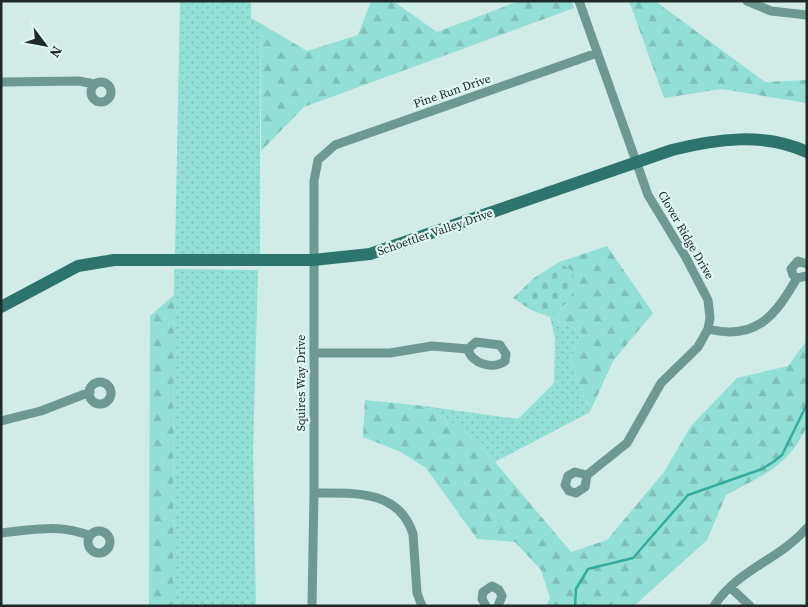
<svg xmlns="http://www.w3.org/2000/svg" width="808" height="607" font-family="'Source Serif 4',serif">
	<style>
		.grass { fill: url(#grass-dots) }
		.forest { fill: url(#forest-firs) }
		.cemetery { fill: url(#cemetery-stones) }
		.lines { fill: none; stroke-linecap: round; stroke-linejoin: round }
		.stream { stroke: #32ad9f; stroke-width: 2.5 }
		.street { stroke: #6e9993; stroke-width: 9 }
		.secondary { stroke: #2d756c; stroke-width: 12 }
		.labels { text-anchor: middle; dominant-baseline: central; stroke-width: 4.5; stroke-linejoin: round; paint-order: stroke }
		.street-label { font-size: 12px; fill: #202a28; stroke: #def8f4 }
	</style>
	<defs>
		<pattern id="grass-dots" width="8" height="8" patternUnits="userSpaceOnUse" patternTransform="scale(1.25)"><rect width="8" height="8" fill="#92e0d5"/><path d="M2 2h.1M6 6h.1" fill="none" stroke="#7ec0b7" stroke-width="1.8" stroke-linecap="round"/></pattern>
		<pattern id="forest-firs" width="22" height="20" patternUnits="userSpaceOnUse" patternTransform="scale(1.25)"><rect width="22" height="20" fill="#92e0d5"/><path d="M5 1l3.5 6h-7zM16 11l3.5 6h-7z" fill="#7ec0b7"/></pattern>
		<pattern id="cemetery-stones" width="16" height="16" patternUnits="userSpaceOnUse" patternTransform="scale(1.25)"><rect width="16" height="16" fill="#92e0d5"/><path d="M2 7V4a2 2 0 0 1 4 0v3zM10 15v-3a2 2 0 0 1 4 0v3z" fill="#7ec0b7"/></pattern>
	</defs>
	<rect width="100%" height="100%" fill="#d1ebe6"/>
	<path class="grass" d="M 180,1 L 251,1 L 251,18 L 260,23 L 260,256 L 175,254 Z
		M 174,269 L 258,270 L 253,450 L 256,606 L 173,606 Z
		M 550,317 L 582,333 L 570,361 L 590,412 L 495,462 L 464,431 L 424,406 L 518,419 L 554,383 L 555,338 Z"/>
	<path class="forest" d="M 371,1 L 393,1 L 437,32 L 519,1 L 572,1 L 574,8 L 304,107 L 261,151 L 260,23 L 307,51 L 358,35 Z
		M 629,1 L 655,1 L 765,82 L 807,80 L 807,103 L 721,89 L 664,98 Z
		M 607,246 L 653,313 L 613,361 L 590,412 L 570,361 L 582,333 L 550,317 L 566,305 L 573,272 L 559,262 Z
		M 174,295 L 173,606 L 149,606 L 150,316 Z
		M 807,340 L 807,426 C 789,466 762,476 726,495 L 707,540 L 634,606 L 546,606 L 550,598 L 541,570 L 515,542 L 477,539 L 426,468 L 399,451 L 363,437 L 365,400 L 424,406 L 464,431 L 495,462 L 571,552 L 607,540 L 664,472 L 691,426 L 737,378 L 788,366 Z"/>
	<path class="cemetery" d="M 559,262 L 573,272 C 576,297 570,302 550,317 L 531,310 L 513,298 L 534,278 Z"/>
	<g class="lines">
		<path class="stream" d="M 575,606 L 576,589 L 588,569 L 633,558 L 688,495 L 762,469 L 773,462 L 782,455 L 807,404"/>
		<path class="street" d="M 579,1 L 648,195 L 685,256 L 708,300 L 710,318 L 708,329 L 698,347 L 661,383 L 627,443 L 587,475
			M 747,1 L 771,11 L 807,15
			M91 92a10 10 0 1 1 20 0a10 10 0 1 1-20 0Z
			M 1,82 L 79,81 L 94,84
			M 807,264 L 798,261 L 791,269 L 793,275 L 797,278 L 807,276
			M 708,329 C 756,341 775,316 797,278
			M 476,342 L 500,345 L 506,354 L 505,361 C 494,370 471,364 468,349 Z
			M 314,353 L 390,353 L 432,346 L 468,349
			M89 393a11 11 0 1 1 22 0a11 11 0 1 1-22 0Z
			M 1,421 L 41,411 L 90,392
			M 575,472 L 587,475 L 585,487 L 576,493 L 569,491 L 565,485 L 568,476 Z
			M 314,493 C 353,493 399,489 413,534 L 417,593 L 422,606
			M88 542a11 11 0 1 1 22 0a11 11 0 1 1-22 0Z
			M 1,533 C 31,530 61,523 90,536
			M 730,587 L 750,606
			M 312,606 L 314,493 L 314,181 L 318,160 L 335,145 L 597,53
			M 486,606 L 482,599 L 483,592 L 492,586 L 499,590 L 502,596 L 498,606
			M 714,606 C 738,569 779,560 807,528"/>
		<path class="secondary" d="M 1,307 L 78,266 L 114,260 L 313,260 L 370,254 L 672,150 C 716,139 764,132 807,152"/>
	</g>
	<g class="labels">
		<g class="street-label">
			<text transform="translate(452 91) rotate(-19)">Pine Run Drive</text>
			<text transform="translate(435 232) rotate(-19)">Schoettler Valley Drive</text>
			<text transform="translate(686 235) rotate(60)">Clover Ridge Drive</text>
			<text transform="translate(301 383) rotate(-90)">Squires Way Drive</text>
		</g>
	</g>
	<rect width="808" height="607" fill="none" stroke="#202a28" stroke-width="5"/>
	<g transform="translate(45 45) rotate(122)" stroke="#def8f4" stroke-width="4" paint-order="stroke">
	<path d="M0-4L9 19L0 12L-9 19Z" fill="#202a28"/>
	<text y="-8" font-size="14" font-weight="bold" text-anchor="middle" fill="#202a28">N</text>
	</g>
</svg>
